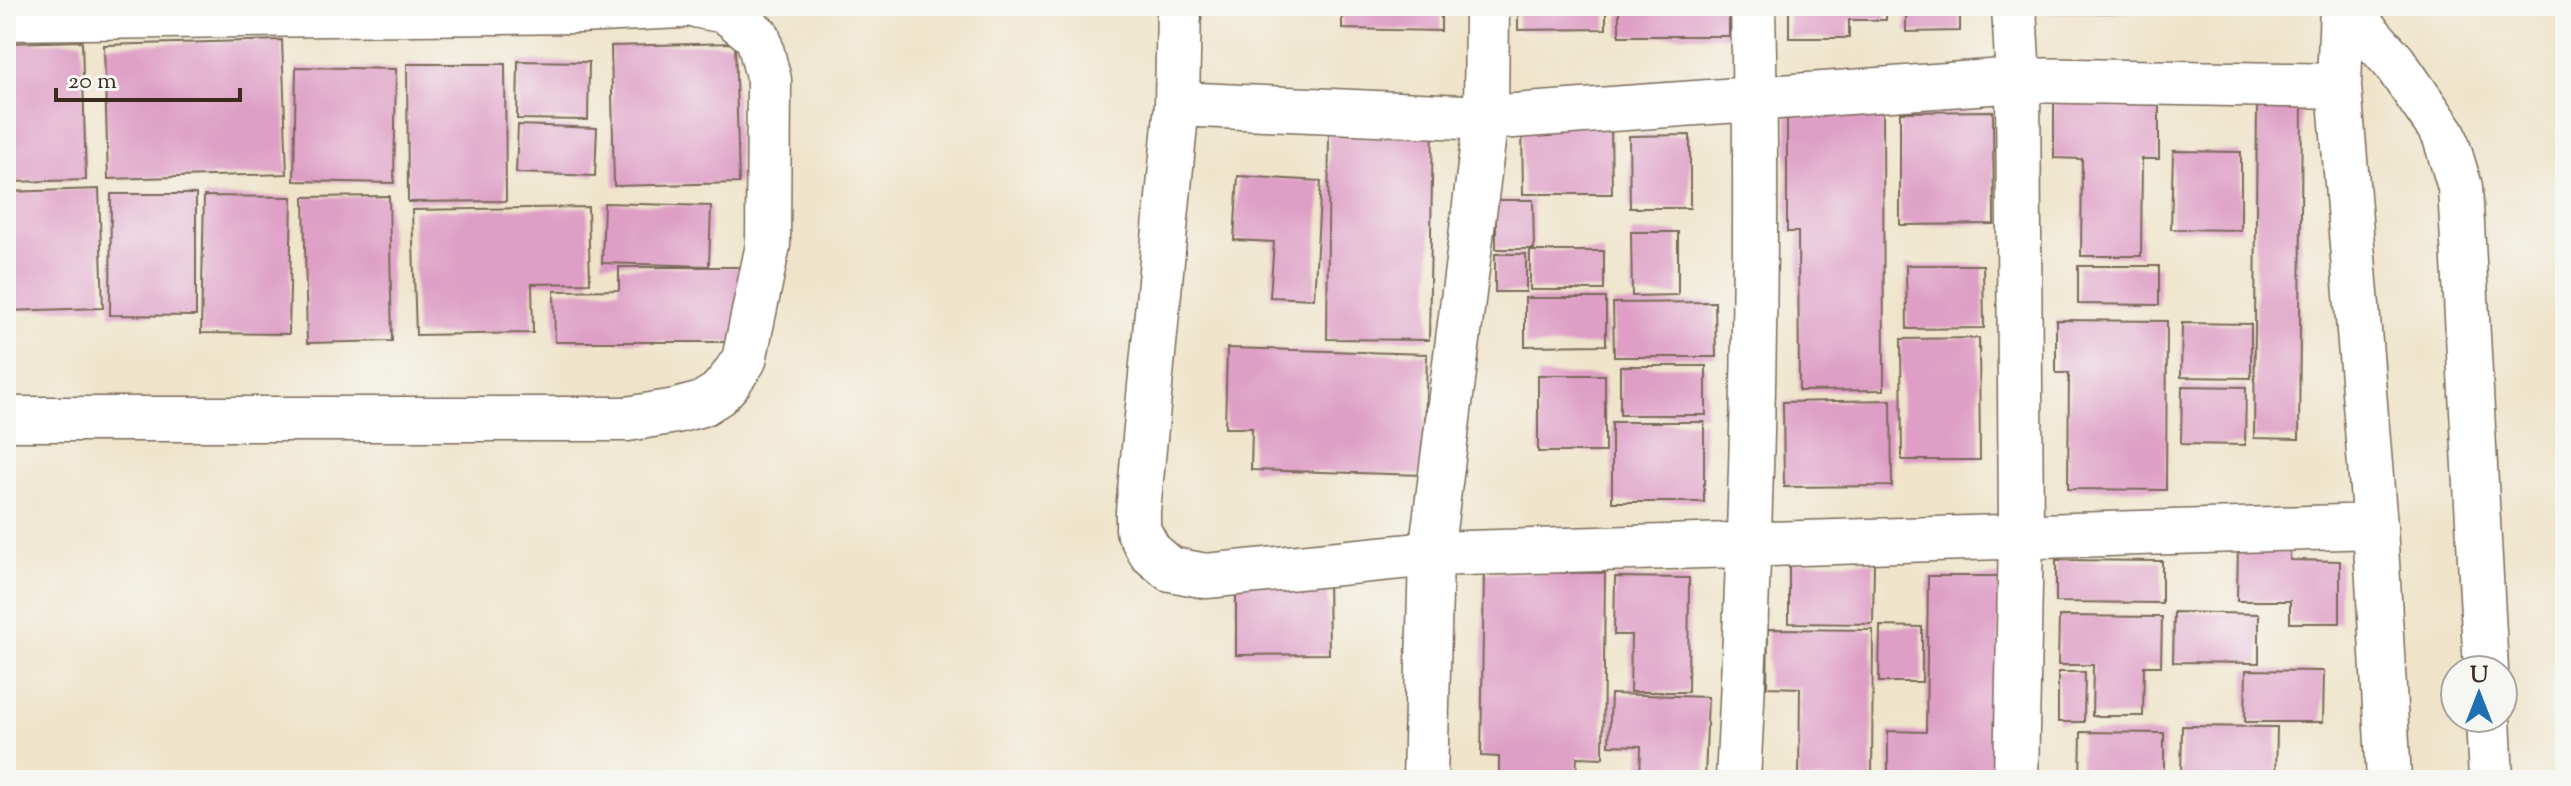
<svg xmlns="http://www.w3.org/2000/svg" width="2571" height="786" font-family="'Sorts Mill Goudy',serif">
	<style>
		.building { fill: #de9ec5 }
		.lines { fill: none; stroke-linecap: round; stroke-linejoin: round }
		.minor-casing { stroke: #7a6b5a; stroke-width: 47 }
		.minor { stroke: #fff; stroke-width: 44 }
	</style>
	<rect width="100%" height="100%" fill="#f6f6f2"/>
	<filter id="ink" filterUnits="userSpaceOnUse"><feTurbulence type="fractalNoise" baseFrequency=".0125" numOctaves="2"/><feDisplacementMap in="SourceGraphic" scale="16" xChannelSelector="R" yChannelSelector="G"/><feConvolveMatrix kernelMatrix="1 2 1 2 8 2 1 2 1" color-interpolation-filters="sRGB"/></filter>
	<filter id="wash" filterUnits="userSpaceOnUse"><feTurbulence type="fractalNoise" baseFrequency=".006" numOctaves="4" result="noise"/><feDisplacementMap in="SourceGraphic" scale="32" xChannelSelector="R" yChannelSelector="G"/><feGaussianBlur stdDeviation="1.8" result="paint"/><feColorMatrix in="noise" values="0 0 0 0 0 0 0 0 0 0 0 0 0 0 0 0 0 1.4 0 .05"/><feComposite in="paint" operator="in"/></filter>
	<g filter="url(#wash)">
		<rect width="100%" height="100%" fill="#efe4ca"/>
		<g id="blocks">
			<path class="building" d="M 1342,6 L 1441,6 L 1441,31 L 1342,29 Z
				M 1518,6 L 1606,6 L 1606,29 L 1518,30 Z
				M 1619,6 L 1729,6 L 1729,36 L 1619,36 Z
				M 1789,6 L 1886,6 L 1886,20 L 1849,20 L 1849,38 L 1789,38 Z
				M 1906,6 L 1960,6 L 1960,31 L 1906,32 Z
				M 2046,6 L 2155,6 L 2155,12 L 2046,13 Z
				M 282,40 L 287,174 L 108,179 L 104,45 Z
				M 82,41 L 86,180 L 11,182 L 7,43 Z
				M 735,43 L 739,183 L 614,186 L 611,46 Z
				M 518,61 L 589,62 L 588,120 L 517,119 Z
				M 407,64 L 505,64 L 506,201 L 408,202 Z
				M 296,67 L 396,69 L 394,183 L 294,181 Z
				M 2054,93 L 2159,94 L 2159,159 L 2142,159 L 2141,256 L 2081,256 L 2082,159 L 2054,158 Z
				M 2257,103 L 2302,103 L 2299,439 L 2254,438 Z
				M 1883,108 L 1884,390 L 1799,391 L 1798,232 L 1787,232 L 1787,109 Z
				M 1993,111 L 1994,224 L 1900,225 L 1900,112 Z
				M 518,125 L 597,128 L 595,176 L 516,173 Z
				M 1522,125 L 1611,125 L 1612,194 L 1523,194 Z
				M 1329,127 L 1433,128 L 1429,340 L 1327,339 Z
				M 1690,135 L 1690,208 L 1630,208 L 1629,136 Z
				M 2173,151 L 2241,152 L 2241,230 L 2171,229 Z
				M 1238,176 L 1321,181 L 1314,299 L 1270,297 L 1274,242 L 1234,240 Z
				M 99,189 L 103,308 L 6,311 L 6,192 Z
				M 111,194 L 196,194 L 196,316 L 110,315 Z
				M 204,196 L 292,197 L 289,334 L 201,333 Z
				M 389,196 L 392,341 L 307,343 L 304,197 Z
				M 1496,200 L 1533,200 L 1534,249 L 1496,249 Z
				M 604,203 L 711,206 L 709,266 L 602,263 Z
				M 588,207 L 590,283 L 532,284 L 533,333 L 416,335 L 412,210 Z
				M 1631,232 L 1678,232 L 1678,295 L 1632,296 Z
				M 1530,251 L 1604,251 L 1604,290 L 1530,290 Z
				M 1495,254 L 1526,254 L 1526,292 L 1495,292 Z
				M 1906,265 L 1983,265 L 1984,328 L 1907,329 Z
				M 2078,266 L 2159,266 L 2159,305 L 2078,304 Z
				M 619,267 L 744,267 L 745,342 L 555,342 L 554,291 L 619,290 Z
				M 1525,298 L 1606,298 L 1606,345 L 1525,346 Z
				M 1715,302 L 1716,357 L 1614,357 L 1613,303 Z
				M 2056,320 L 2167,321 L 2166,490 L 2068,489 L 2069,373 L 2056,373 Z
				M 2182,323 L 2251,324 L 2251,378 L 2181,377 Z
				M 1979,338 L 1980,460 L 1902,460 L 1901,339 Z
				M 1227,348 L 1427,354 L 1424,475 L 1251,470 L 1252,428 L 1225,428 Z
				M 1620,366 L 1706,366 L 1706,415 L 1620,415 Z
				M 1538,375 L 1605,375 L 1605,452 L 1538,452 Z
				M 2182,386 L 2246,387 L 2245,445 L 2181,444 Z
				M 1891,400 L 1892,486 L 1784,487 L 1783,402 Z
				M 1612,422 L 1704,422 L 1704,502 L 1612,502 Z
				M 2238,545 L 2290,546 L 2290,560 L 2340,561 L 2340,623 L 2290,623 L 2290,601 L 2237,601 Z
				M 2056,560 L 2162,561 L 2162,603 L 2056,602 Z
				M 1789,562 L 1874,562 L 1873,624 L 1789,623 Z
				M 1484,572 L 1605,573 L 1603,758 L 1577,757 L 1576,780 L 1499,780 L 1499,757 L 1481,756 Z
				M 1928,576 L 2000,576 L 1997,780 L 1888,780 L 1888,731 L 1926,732 Z
				M 1328,577 L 1329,654 L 1236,655 L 1236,578 Z
				M 1615,577 L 1689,578 L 1688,692 L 1630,692 L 1631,635 L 1614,635 Z
				M 2174,612 L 2259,614 L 2259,663 L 2173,662 Z
				M 2059,616 L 2162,617 L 2161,666 L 2144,666 L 2143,716 L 2092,716 L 2093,665 L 2058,665 Z
				M 1880,626 L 1922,627 L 1922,682 L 1879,682 Z
				M 1768,629 L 1873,630 L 1872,780 L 1799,780 L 1800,688 L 1767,687 Z
				M 2246,670 L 2324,671 L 2323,722 L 2245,722 Z
				M 2058,672 L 2085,672 L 2084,722 L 2058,722 Z
				M 1611,694 L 1708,697 L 1705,780 L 1640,780 L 1641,746 L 1609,745 Z
				M 2182,726 L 2277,727 L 2276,780 L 2181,780 Z
				M 2081,732 L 2164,733 L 2164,780 L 2080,780 Z"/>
		</g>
	</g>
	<g filter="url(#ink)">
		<use href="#blocks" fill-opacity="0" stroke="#7a6b5a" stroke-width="2"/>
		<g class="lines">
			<defs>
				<path id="minor" d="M 1179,6 L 1177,104 L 1138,511 L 1138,530 L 1150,552 L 1170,569 L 1206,576 L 1431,554 L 2375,526
					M 2014,6 L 2018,80 L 2021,535 L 2016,780
					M 2342,6 L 2339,86 L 2375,526 L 2389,780
					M 2344,6 L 2394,62 L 2444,134 L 2460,187 L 2486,670
					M 6,18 L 579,11 L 680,6
					M 1177,104 L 1486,118 L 2018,80 L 2339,86
					M 6,419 L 627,419 L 676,411 L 702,404 L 718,394 L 729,382 L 744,360 L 768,245 L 769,80 L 758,37 L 726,11 L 699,6
					M 2488,718 L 2491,780
					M 1425,780 L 1431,554 L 1486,118 L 1487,6
					M 1738,780 C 1752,522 1759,264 1753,6"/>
			</defs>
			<use href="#minor" class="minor-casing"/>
			<use href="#minor" class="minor"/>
		</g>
	</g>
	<rect width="2571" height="786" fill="none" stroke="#f6f6f2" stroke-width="32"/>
	<g transform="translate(2479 694)"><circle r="38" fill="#f6f6f2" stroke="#aba49d" stroke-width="2"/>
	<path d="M0-6L14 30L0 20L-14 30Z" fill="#1f6fb2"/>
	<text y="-12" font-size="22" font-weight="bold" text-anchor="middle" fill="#3b2a1e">U</text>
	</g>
	<path d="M56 88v12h184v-12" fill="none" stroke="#3b2a1e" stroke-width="4"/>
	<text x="68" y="88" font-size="24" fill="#3b2a1e" stroke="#f6f6f2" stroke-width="6" paint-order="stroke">20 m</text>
</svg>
